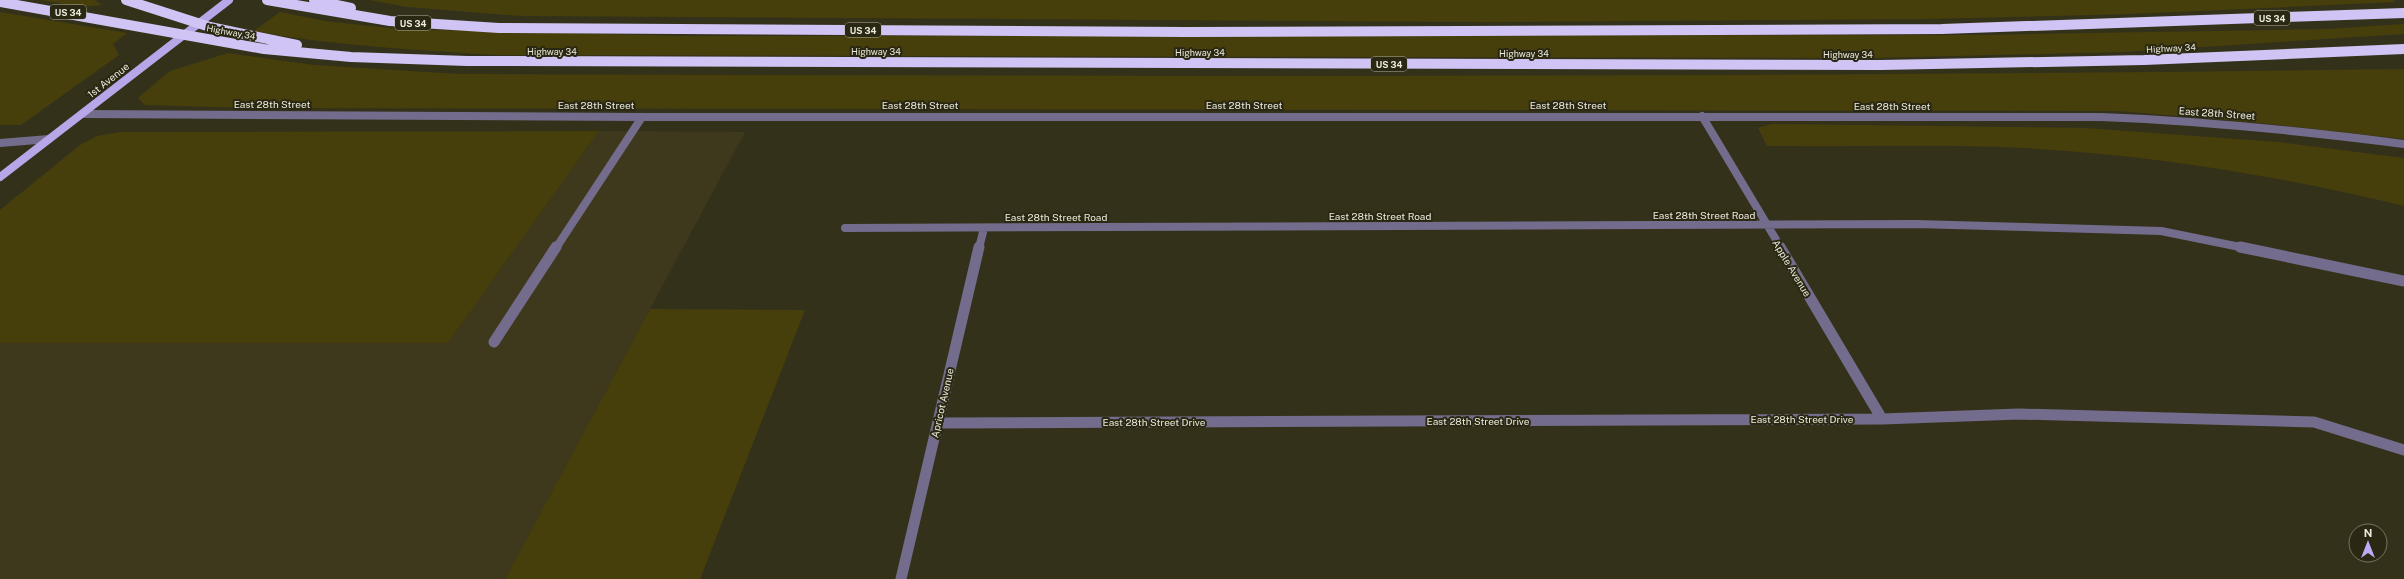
<svg xmlns="http://www.w3.org/2000/svg" width="2404" height="579" font-family="'Public Sans',sans-serif">
	<style>
		.built { fill: #3e391c }
		.green { fill: #463f0b }
		.lines { fill: none; stroke-linecap: round; stroke-linejoin: round }
		.minor-far1 { stroke: #746c8c; stroke-width: 8 }
		.minor { stroke: #746c8c; stroke-width: 11 }
		.major { stroke: #b8a6e8; stroke-width: 8 }
		.highway { stroke: #cfc4f3; stroke-width: 10 }
		.labels { text-anchor: middle; dominant-baseline: central; stroke-width: 4; stroke-linejoin: round; paint-order: stroke }
		.shield { fill: #2a2712; stroke: #b1b09f; stroke-width: 1 }
		.shield-label { font-size: 9px; font-weight: bold; fill: #ebeadc }
		.far-street-label { font-size: 9px; fill: #ebeadc; stroke: #2a2712 }
		.street-label { font-size: 10px; fill: #ebeadc; stroke: #2a2712 }
	</style>
	<rect width="100%" height="100%" fill="#34311b"/>
	<path class="built" d="M 599,131 L 745,132 L 505,579 L 0,579 L 0,343 L 448,343 Z"/>
	<path class="green" d="M 41,0 L 95,0 L 102,5 L 82,7 Z
		M 369,0 L 2393,0 L 2396,2 L 2131,14 L 1927,19 L 1487,22 L 521,16 L 407,7 Z
		M 0,12 L 127,33 L 113,44 L 119,55 L 21,125 L 0,125 Z
		M 280,12 L 325,21 L 398,29 L 687,36 L 1975,35 L 2329,29 L 2404,24 L 2404,34 L 2123,52 L 1870,58 L 499,55 C 417,50 335,46 254,31 Z
		M 228,53 L 314,65 L 458,74 C 1106,76 1755,78 2404,69 L 2404,139 L 2252,122 L 2118,111 L 253,108 L 145,105 L 138,98 L 170,71 Z
		M 1771,124 L 2085,128 L 2278,142 L 2404,158 L 2404,206 C 2280,176 2153,155 2025,148 C 1939,144 1853,147 1767,146 L 1758,128 Z
		M 599,131 L 448,343 L 0,343 L 0,210 L 80,145 L 97,136 L 120,132 Z
		M 650,309 L 805,310 L 700,579 L 505,579 Z"/>
	<g class="lines">
		<path class="minor-far1" d="M 83,114 L 642,117 L 2101,117 C 2203,121 2303,131 2404,144
			M 1702,116 L 1781,248
			M 0,143 L 49,139
			M 845,228 L 1916,224 L 2161,231 L 2245,248
			M 556,248 L 642,117
			M 979,248 L 984,228"/>
		<path class="minor" d="M 1780,247 L 1882,419
			M 2240,247 L 2404,281
			M 494,342 L 556,247
			M 938,423 L 1882,419 L 2019,414 L 2314,422 L 2404,450
			M 901,579 L 979,247"/>
		<path class="major" d="M 0,177 L 229,0"/>
		<path class="highway" d="M 126,0 L 210,27 L 297,45
			M 267,0 L 390,21 L 499,28 L 1186,32 L 1942,29 L 2404,13
			M 314,0 L 351,8
			M 0,2 L 264,49 L 351,57 L 467,61 L 1881,65 L 2144,60 L 2404,49"/>
	</g>
	<g class="labels">
		<g class="shield">
			<rect x="50" y="5" width="36" height="14" rx="3"/>
			<rect x="2254" y="11" width="36" height="14" rx="3"/>
			<rect x="395" y="16" width="36" height="14" rx="3"/>
			<rect x="845" y="23" width="36" height="14" rx="3"/>
			<rect x="1371" y="57" width="36" height="14" rx="3"/>
		</g>
		<g class="shield-label">
			<text x="68" y="12">US 34</text>
			<text x="2272" y="18">US 34</text>
			<text x="413" y="23">US 34</text>
			<text x="863" y="30">US 34</text>
			<text x="1389" y="64">US 34</text>
		</g>
		<g class="far-street-label">
			<text transform="translate(231 32) rotate(10)">Highway 34</text>
			<text transform="translate(2171 48) rotate(-3)">Highway 34</text>
			<text x="552" y="51">Highway 34</text>
			<text x="876" y="51">Highway 34</text>
			<text x="1200" y="52">Highway 34</text>
			<text x="1524" y="53">Highway 34</text>
			<text x="1848" y="54">Highway 34</text>
		</g>
		<g class="street-label">
			<text transform="translate(108 80) rotate(-38)">1st Avenue</text>
			<text x="272" y="104">East 28th Street</text>
			<text x="596" y="105">East 28th Street</text>
			<text x="920" y="105">East 28th Street</text>
			<text x="1244" y="105">East 28th Street</text>
			<text x="1568" y="105">East 28th Street</text>
			<text x="1892" y="106">East 28th Street</text>
			<text transform="translate(2217 113) rotate(4)">East 28th Street</text>
			<text x="1704" y="215">East 28th Street Road</text>
			<text x="1380" y="216">East 28th Street Road</text>
			<text x="1056" y="217">East 28th Street Road</text>
			<text transform="translate(1792 268) rotate(59)">Apple Avenue</text>
			<text transform="translate(942 403) rotate(-77)">Apricot Avenue</text>
			<text x="1802" y="419">East 28th Street Drive</text>
			<text x="1478" y="421">East 28th Street Drive</text>
			<text x="1154" y="422">East 28th Street Drive</text>
		</g>
	</g>
	<g transform="translate(2368 543)"><circle r="19" fill="#2a2712" stroke="#777563"/>
	<path d="M0-3L7 15L0 10L-7 15Z" fill="#bea9f5"/>
	<text y="-6" font-size="11" font-weight="bold" text-anchor="middle" fill="#ebeadc">N</text>
	</g>
</svg>
